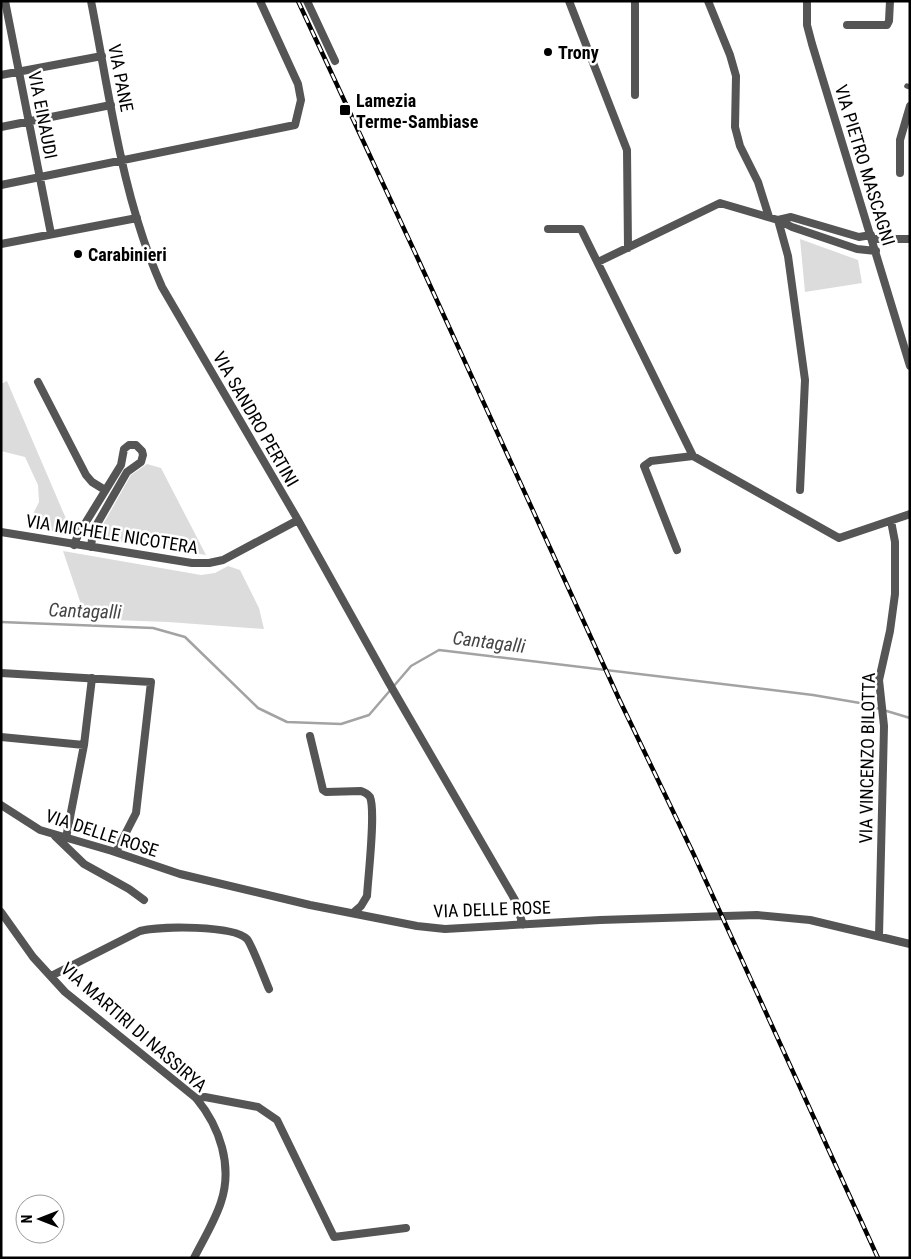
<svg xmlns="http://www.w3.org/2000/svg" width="911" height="1259" font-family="'Roboto Condensed',sans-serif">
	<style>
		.green { fill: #dcdcdc }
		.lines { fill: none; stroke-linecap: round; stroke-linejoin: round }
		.stream { stroke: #a3a3a3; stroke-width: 2.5 }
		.pedestrian { stroke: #555; stroke-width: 5.5 }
		.minor { stroke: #555; stroke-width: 8 }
		.rail-casing { stroke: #000; stroke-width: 4.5 }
		.rail { stroke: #fff; stroke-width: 2.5; stroke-dasharray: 8; stroke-linecap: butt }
		.poi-dot { fill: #000; stroke: #fff; stroke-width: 2 }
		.labels { text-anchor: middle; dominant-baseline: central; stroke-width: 5; stroke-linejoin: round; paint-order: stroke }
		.poi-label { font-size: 18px; font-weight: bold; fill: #000; stroke: #fff; text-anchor: start }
		.street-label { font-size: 18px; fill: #000; stroke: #fff }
		.water-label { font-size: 19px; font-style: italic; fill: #444; stroke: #fff }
	</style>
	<rect width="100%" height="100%" fill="#fff"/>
	<path class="green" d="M 800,239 L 858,260 L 862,283 L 805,292 Z
		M 7,381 L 73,535 L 27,526 L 39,502 L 38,485 L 25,457 L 1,451 L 1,384 Z
		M 147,464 L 161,468 L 206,555 L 117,541 L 104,537 L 101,528 L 131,475 Z
		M 63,551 L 201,575 L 215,573 L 228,566 L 240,570 L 259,608 L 264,629 L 168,622 L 86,619 Z"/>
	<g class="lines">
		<path class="stream" d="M 1,622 L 153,628 L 185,637 L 258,708 L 287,722 L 341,724 L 369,715 L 411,666 L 439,650 L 813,695 L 860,703 L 910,718"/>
		<path class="pedestrian" d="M 907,86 L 910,87"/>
		<path class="minor" d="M 5,1 L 51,234
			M 91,1 C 110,97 122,198 162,287 L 298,520 L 389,683 L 515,900 L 523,925
			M 307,1 L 335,61
			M 569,1 L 627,150 L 628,248
			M 708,1 L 730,55 L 736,76 L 735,127 L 740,146 L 758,182 L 769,217
			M 807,1 L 807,25 L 812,44 L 910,366
			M 847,25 L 887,25 L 889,21 L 890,1
			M 1,75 L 102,56
			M 635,95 L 635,1
			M 1,127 L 111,105
			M 900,173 L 900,140 L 910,106
			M 1,185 L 295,125 L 301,100 L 298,84 L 260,1
			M 778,220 L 788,256 L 805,380 L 800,490
			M 778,220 L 791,217 L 859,237 L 871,235
			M 548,229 L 581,229 L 693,456 L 839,538 L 910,514
			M 872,239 L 910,239
			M 1,244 L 137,218
			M 598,262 L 720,203 L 778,220 L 792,227 L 857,249 L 876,251
			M 38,382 L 86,475 L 92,482 L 105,490
			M 1,532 L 192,563 L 209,563 L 223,560 L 298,520
			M 74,545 L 78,535 L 121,465 L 124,449 L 129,445 L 136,445 L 142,451 L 143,455 L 141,462 L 127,472 L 93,531 L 91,547
			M 677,550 L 644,466 L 651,461 L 693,456
			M 1,673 L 151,682 L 136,813 L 116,852
			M 310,736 L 323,790 L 326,792 L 361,791 C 364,792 368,794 370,797 C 376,811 368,877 367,896 L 361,906 L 353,913
			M 1,737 L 84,745
			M 1,805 L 40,830 L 112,851 L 180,874 L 310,905 L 417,926 L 445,929 L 600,920 L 757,915 L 810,920 L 910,944
			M 55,836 L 84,864 L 129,889 L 144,900
			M 66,838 L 84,745 L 92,678
			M 1,912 L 33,957 L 65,992 L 196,1098 C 220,1127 233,1166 221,1202 C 215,1221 203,1240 194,1258
			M 879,936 L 884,726 L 879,680 L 890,631 L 895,594 L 895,542 L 891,521
			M 51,976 L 140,931 C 160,926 233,925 247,939 C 252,945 265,980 269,989
			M 196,1098 L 205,1097 L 258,1107 L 277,1120 L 334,1237 L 406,1228"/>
		<defs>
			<path id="rail" d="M 298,1 L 418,259 L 620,701 L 694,855 L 878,1258"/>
		</defs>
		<use href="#rail" class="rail-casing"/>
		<use href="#rail" class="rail"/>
	</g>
	<g class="poi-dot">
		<circle cx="548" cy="52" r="5"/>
		<rect x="339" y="104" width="12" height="12" rx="2.5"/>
		<circle cx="78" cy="254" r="5"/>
	</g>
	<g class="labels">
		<g class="poi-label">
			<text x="558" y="52">Trony</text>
			<text x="356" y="100">Lamezia<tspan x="356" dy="21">Terme-Sambiase</tspan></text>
			<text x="88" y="254">Carabinieri</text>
		</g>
		<g class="street-label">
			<text transform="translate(121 78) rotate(79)">VIA PANE</text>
			<text transform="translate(43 115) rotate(79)">VIA EINAUDI</text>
			<text transform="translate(865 165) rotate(73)">VIA PIETRO MASCAGNI</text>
			<text transform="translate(256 419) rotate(60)">VIA SANDRO PERTINI</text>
			<text transform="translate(112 534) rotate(9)">VIA MICHELE NICOTERA</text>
			<text transform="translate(867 758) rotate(-89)">VIA VINCENZO BILOTTA</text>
			<text transform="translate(102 833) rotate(18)">VIA DELLE ROSE</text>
			<text transform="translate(492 909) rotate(-2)">VIA DELLE ROSE</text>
			<text transform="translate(134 1027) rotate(41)">VIA MARTIRI DI NASSIRYA</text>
		</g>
		<g class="water-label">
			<text transform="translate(85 611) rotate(2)">Cantagalli</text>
			<text transform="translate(489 642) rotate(7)">Cantagalli</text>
		</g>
	</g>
	<rect width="911" height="1259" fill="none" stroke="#000000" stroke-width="5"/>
	<g transform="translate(40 1219) rotate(270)"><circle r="24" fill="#ffffff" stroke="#999999"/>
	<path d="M0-4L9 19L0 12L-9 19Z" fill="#000000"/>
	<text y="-8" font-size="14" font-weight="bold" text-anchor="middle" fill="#000000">N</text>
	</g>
</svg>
